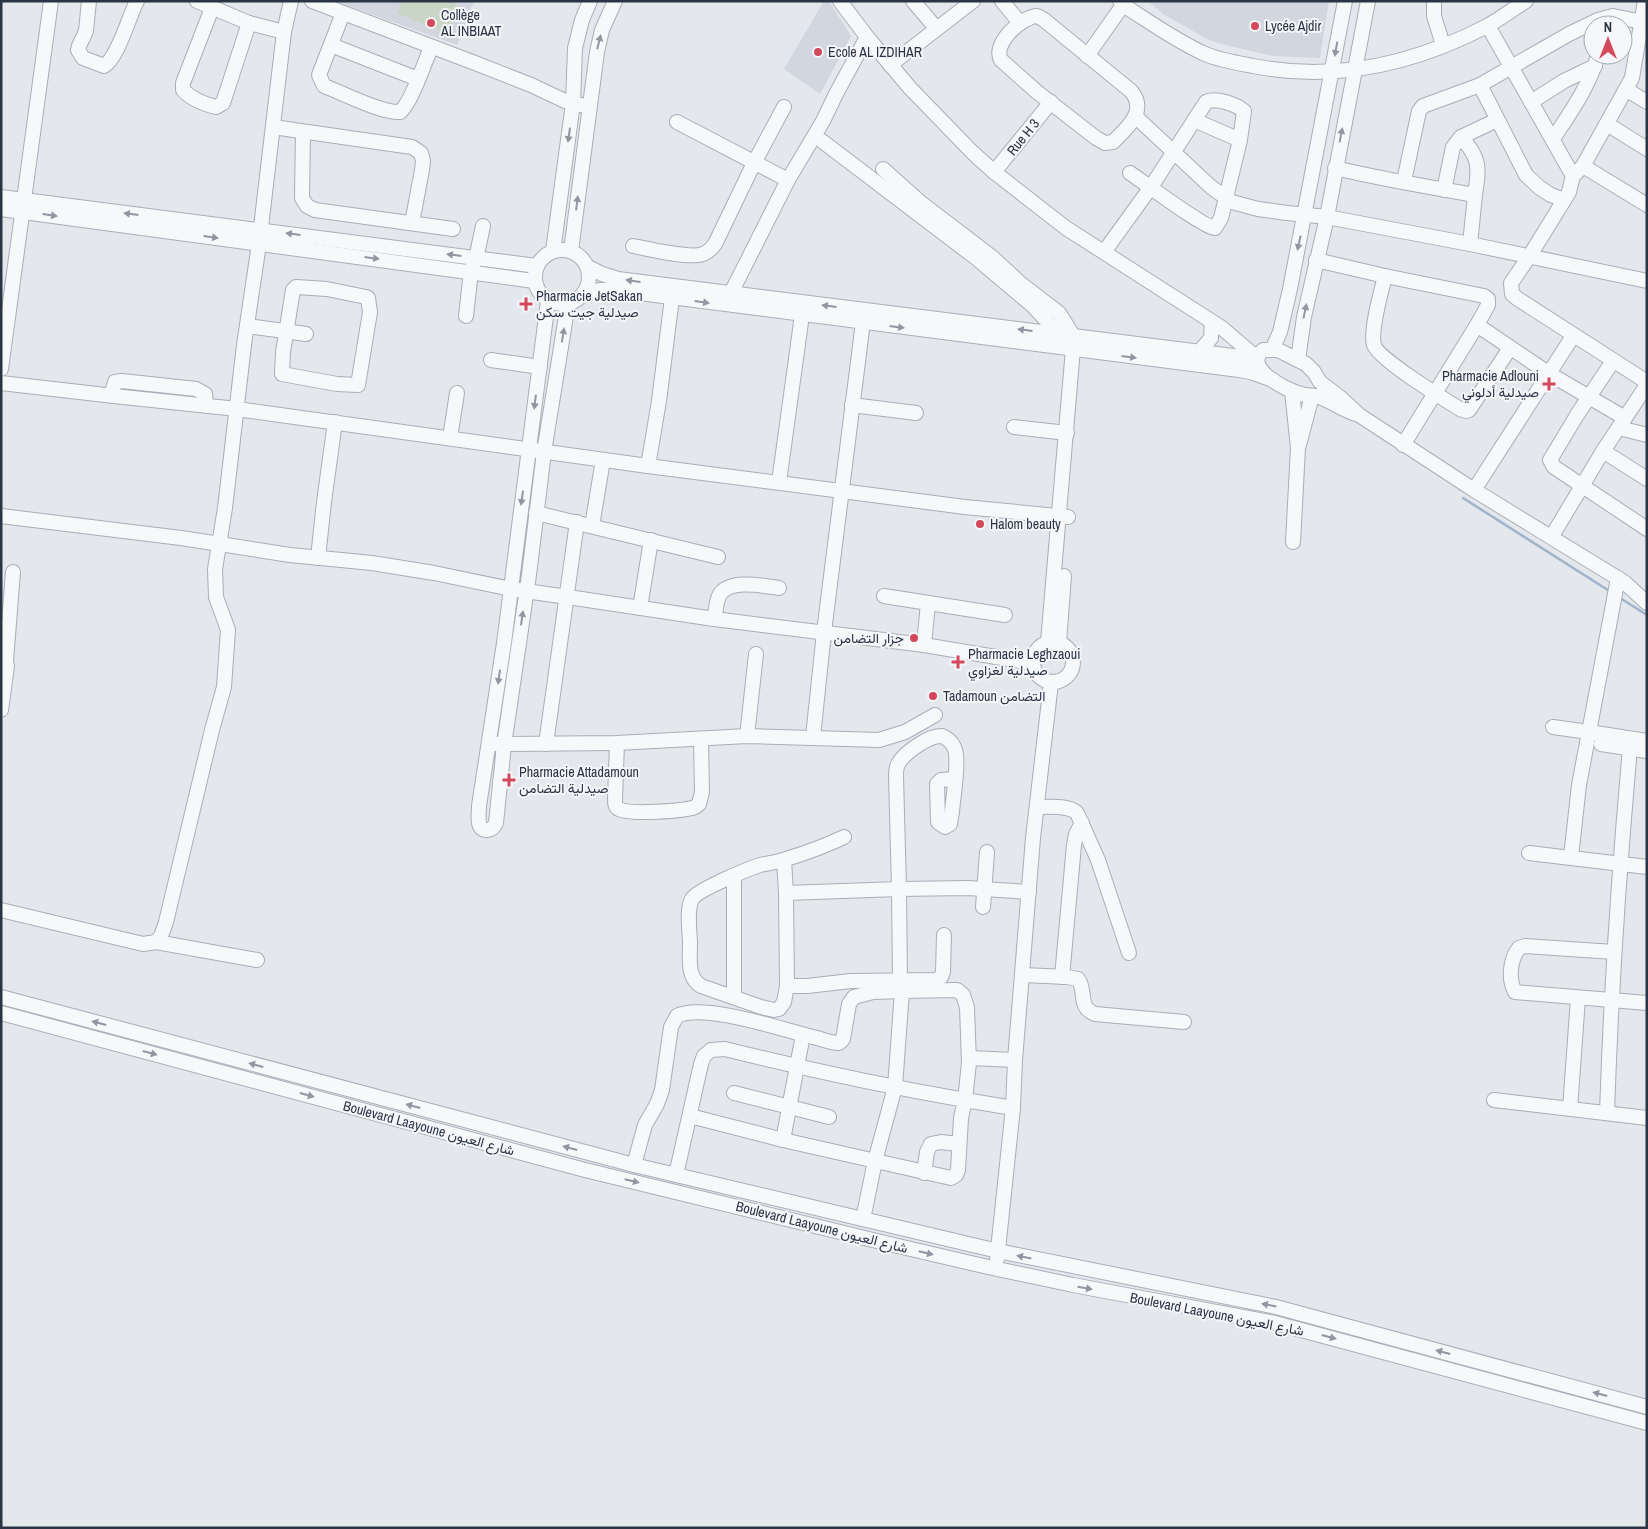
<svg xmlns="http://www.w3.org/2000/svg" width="1648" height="1529" font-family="'Archivo Narrow',Vazirmatn,sans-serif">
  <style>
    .built { fill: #d2d6de }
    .green { fill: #c9d6c5 }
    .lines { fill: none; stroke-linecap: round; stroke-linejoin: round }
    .stream { stroke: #9fb4cc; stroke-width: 2.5 }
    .minor-casing { stroke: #a9aeb7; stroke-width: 16 }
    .minor { stroke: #f7f8fa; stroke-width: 14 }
    .oneway { fill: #9196a0 }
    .poi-dot { fill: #d1495b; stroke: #f4f6f9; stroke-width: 2 }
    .labels { text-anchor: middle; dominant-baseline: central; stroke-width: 4; stroke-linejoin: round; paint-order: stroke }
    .poi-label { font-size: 14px; fill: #2b3445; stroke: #f4f6f9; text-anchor: start }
    .street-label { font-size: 14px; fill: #2b3445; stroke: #f4f6f9 }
  </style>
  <rect width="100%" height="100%" fill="#e4e7ec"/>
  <!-- built -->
  <g class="built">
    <polygon points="335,1 474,1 457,45"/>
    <polygon points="824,1 829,1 851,36 820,94 784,69"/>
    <polygon points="1148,1 1329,1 1320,58 1273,56 1221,44 1207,39 1163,14"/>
  </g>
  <!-- green -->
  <polygon class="green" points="402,1 456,1 455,4 460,7 448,34 397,13"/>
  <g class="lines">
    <!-- stream -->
    <g class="stream">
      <polyline points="1463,498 1611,592"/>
      <polyline points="1620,598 1647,615"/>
    </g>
    <!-- minor casing -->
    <g class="minor-casing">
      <g id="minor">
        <path d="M89,1L86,31L79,46L78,50L83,58L104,66C118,58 129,16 137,1"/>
        <polyline points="197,1 249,23 284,32"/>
        <polyline points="312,1 475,63 531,85 565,101 589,107"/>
        <polyline points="840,1 867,37 910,88 972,152 994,172 1066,228 1222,328 1257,358"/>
        <polyline points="913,1 936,28"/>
        <polyline points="1002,1 1020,23"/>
        <path d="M1120,1L1123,5C1150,22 1176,41 1205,54C1219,60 1237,63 1253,66C1334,82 1414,64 1487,26C1500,19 1513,9 1526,1"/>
        <polyline points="1434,1 1434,16 1443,45"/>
        <path d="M212,8L183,83V90C191,99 204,104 216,107L223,103L249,23"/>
        <path d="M343,13L319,75L324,86C343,93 381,113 400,112C412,102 424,63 431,48"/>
        <path d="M1037,16L1043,19L1131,91C1148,111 1127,128 1113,142L1105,143L1096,138L1037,92L1001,60C992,44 1021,17 1037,16Z"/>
        <polyline points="1488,26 1573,176"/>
        <polyline points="331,45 418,79"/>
        <polyline points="1087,56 1123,5"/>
        <polyline points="890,65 973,1"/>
        <polyline points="1480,85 1526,175 1540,188 1551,195 1564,200"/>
        <polyline points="1627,90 1647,102"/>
        <polyline points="1531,102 1564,81 1595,66"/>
        <polyline points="1135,116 1211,187 1232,202 1258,209 1287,213 1327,217 1470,244 1647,281"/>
        <polyline points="1194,120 1240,140"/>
        <polyline points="677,122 788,180"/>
        <polyline points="1607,124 1647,149"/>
        <polyline points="273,127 412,147 421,153 423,161 422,170 412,223"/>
        <polyline points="303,132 302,198 307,206 315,210 453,229"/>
        <polyline points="1461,137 1497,120"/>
        <path d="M1553,139C1570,113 1590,85 1598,55"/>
        <polyline points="822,141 976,258 1033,306 1059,334"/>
        <polyline points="1583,166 1632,78 1645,1"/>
        <path d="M1335,168C1381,179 1428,187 1475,195C1479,168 1481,159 1461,137L1453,147L1444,190"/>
        <polyline points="883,169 920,202 992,257 1020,283 1059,313 1074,337 1048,642"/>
        <polyline points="994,172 1051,102"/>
        <polyline points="1404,181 1419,111 1423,106 1480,85 1569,34 1598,20 1613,16 1647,23"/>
        <polyline points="1,197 537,266"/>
        <polyline points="1647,205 1583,166 1573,176 1569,192 1529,257 1511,283 1512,294 1518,299 1647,382"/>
        <polyline points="1,209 534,281"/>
        <polyline points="1470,244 1475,195"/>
        <path d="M633,246C648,249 690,259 703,254C708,252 712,248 715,244L754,163L784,107"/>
        <circle cx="562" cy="277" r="27"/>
        <polyline points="553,251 573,103 575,48 582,20 590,1"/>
        <polyline points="571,251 597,52 602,30 615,1"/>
        <path d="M1104,252L1151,187L1206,102C1216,97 1235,104 1244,111L1240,140L1221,218L1215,228C1203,227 1145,183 1130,173"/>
        <polyline points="1316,260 1385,276 1484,296 1488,299 1488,305 1477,325 1403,445"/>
        <polyline points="588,267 602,274 618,279 1257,359"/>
        <path d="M1385,276C1381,292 1370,331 1374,345C1377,358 1445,400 1460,409L1466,411L1469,410L1510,348"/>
        <polygon points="296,287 327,289 366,297 368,298 370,312 358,385 337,384 282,374 283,352 293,290"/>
        <polyline points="584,294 600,290 616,290 1239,370 1250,372 1273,380"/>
        <path d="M548,301L504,643L479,806C479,812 478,818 479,823C481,834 493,831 496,823L504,745L529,575L544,452L568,304"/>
        <polyline points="727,301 788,180 823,121 837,92 867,37"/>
        <polyline points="466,316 471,271 477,254 483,226"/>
        <polyline points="1477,325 1548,373 1625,418"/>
        <polyline points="248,326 306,334"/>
        <polyline points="1272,350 1280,332 1290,289 1345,1"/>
        <polyline points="1200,351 1211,338 1212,322"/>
        <polyline points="491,360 540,367"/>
        <polyline points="1298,360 1304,317 1327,217 1368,1"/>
        <polyline points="1613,361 1577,415 1550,460 1554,467 1647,529"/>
        <polyline points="1,369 51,1"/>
        <polyline points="1,383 114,396"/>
        <polyline points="1292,391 1298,448 1293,542"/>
        <polyline points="852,405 916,413"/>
        <polyline points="206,406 205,394 196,389 122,381 115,382 113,389 114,396 237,409 648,466 965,507 1068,517"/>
        <path d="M1359,415C1343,411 1331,400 1316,396C1311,395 1306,396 1301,394C1286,390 1242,368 1263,350H1278L1306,364L1314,372L1320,382L1341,398L1359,415L1474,490L1624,582L1647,603"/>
        <polyline points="1014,427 1067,433"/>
        <polyline points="1619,428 1647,435"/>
        <polyline points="450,438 457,393"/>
        <polyline points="1299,445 1312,396"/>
        <polyline points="1603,451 1647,479"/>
        <polyline points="648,466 659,401 672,298"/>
        <polyline points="779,482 802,315"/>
        <polyline points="1474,490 1573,336"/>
        <polyline points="536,513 718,557"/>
        <polyline points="1,516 181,538 290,555 372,563 434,573 511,589 568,597 714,619 924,645 1032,663"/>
        <polyline points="593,520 603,460"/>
        <polyline points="1552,536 1603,451 1647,385"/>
        <polyline points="318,558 324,502 335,422"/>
        <polyline points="1618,578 1589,732 1647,741"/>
        <polyline points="884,596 1005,615"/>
        <polyline points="640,608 651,540"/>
        <path d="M714,619C716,612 716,602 719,596C728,578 764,586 779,588"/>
        <circle cx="1053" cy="662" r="20"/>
        <polyline points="1059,643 1064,576"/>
        <polyline points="924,645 928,603"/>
        <polyline points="1,657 6,661 7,666 1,710"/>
        <polyline points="6,661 13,572"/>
        <polyline points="1553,727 1589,732 1579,785 1571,857"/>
        <polyline points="747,736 756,654"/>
        <polyline points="813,737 824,632 864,314"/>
        <path d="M617,743L615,799C615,803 615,807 619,809C629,815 685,811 695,807L699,804L702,792L701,739"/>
        <polyline points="495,744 617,743 747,736 879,740 905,732 935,715"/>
        <polyline points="546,744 577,522"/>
        <polyline points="1601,744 1647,751"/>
        <path d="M1037,807C1049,807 1068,805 1077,813L1098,860L1129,953"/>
        <path d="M844,837C825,846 806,853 786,859C778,862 769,863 760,865C748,869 697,890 692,899C686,911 690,931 690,944C690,960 687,977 701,986L761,1007L774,1010L779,1009L784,1002L787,986H807L851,981L936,980L941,977L943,972L944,935"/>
        <polyline points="1529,853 1647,867"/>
        <path d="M784,860L786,893L899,889L896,776C896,772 896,768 898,764C904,753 929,735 942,736C947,738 951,741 954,747C960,758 953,797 952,812L950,824L945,827L938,822L937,784L941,780L955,779"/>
        <polyline points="734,877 734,997"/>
        <polyline points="786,893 787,986"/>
        <polyline points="983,907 987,852"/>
        <polyline points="1,910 143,944 156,942 161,936 166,922 212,730 224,687 228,630 216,597 215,569 225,508 244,345 259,244 284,32 291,1"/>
        <polyline points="156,942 257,960"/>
        <path d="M1614,952L1525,946L1519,948C1510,959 1508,979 1515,992L1647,1003"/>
        <path d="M1023,975L1067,977L1078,979C1087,991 1077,1007 1095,1014L1184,1022"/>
        <polyline points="1062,977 1074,845 1076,834 1082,823"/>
        <polyline points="900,981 899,889 968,888 1029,892"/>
        <polyline points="1,997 634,1165 998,1251 1276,1307 1647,1407"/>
        <polyline points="1,1013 585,1170 881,1242 988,1267 1073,1285 1275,1323 1647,1423"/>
        <polyline points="969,1058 1015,1060"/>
        <polyline points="734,1093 829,1117"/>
        <polyline points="1494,1100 1647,1118"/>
        <polyline points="1570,1109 1578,998"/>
        <path d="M1607,1113C1611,991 1619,870 1630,748"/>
        <polyline points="690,1116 783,1140 951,1178 956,1175 958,1170 961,1118 965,1100 1013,1108"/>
        <polyline points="783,1140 803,1035"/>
        <path d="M634,1165L645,1125L657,1104L662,1090L671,1027L677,1016C703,1002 786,1031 817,1038C824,1040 832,1043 839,1043L843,1039L849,1004L854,997L873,992L902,991"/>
        <polyline points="924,1173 927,1152 931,1144 941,1142 959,1144"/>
        <path d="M676,1175L701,1064L704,1056L711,1050L725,1049C805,1069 884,1086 965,1100L969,1063L967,1007L963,995L957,990L902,991L895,1087L875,1161L863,1219"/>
        <polyline points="997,1259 1013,1108 1015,1060 1033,838 1051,683"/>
      </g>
    </g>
    <!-- minor -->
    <use href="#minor" class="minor"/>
  </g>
  <!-- one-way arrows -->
  <defs><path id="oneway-solid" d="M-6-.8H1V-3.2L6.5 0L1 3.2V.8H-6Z" transform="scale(1.25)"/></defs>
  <g class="oneway">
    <use href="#oneway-solid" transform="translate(599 42) rotate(-76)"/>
    <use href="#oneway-solid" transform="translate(1336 49) rotate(100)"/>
    <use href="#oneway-solid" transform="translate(569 135) rotate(98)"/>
    <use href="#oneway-solid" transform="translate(1341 135) rotate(-79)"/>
    <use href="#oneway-solid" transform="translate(577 203) rotate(-83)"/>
    <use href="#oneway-solid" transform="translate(131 214) rotate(-173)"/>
    <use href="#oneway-solid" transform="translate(50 215) rotate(8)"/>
    <use href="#oneway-solid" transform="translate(293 234) rotate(-173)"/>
    <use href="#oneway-solid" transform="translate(211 237) rotate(8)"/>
    <use href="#oneway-solid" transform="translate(1299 243) rotate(102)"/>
    <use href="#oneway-solid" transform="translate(454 255) rotate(-173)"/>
    <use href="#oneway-solid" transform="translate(372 258) rotate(7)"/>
    <use href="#oneway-solid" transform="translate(633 281) rotate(-172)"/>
    <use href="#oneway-solid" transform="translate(702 302) rotate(8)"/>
    <use href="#oneway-solid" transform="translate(829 306) rotate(-173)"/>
    <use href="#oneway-solid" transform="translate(1305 311) rotate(-78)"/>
    <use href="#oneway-solid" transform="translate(897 327) rotate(7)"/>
    <use href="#oneway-solid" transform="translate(1025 330) rotate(-173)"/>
    <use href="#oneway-solid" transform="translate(563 335) rotate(-81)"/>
    <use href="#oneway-solid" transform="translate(1129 357) rotate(7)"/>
    <use href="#oneway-solid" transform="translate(535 402) rotate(97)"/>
    <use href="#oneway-solid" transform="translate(522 498) rotate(98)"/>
    <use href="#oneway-solid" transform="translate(522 618) rotate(-82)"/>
    <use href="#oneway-solid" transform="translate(499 677) rotate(98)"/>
    <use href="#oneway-solid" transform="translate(99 1023) rotate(-165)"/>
    <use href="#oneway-solid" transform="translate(150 1053) rotate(15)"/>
    <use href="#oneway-solid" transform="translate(256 1065) rotate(-165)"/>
    <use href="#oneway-solid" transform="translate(307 1095) rotate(15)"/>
    <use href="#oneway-solid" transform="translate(413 1106) rotate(-165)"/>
    <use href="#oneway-solid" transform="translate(570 1148) rotate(-165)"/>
    <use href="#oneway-solid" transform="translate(632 1181) rotate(13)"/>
    <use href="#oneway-solid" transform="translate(926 1253) rotate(13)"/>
    <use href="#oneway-solid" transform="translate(1024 1257) rotate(-169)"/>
    <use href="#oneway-solid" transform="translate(1085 1288) rotate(10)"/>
    <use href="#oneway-solid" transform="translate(1269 1305) rotate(-169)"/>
    <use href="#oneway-solid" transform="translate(1329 1337) rotate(15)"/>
    <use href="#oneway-solid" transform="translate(1443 1352) rotate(-165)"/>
    <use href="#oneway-solid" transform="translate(1600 1394) rotate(-165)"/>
  </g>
  <!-- markers -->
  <g class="poi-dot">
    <circle cx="431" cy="23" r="5"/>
    <circle cx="1255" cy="26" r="5"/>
    <circle cx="818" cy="52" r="5"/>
    <path d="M523.5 296.5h5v5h5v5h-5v5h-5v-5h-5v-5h5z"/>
    <path d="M1546.5 376.5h5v5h5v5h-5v5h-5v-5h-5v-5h5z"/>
    <circle cx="980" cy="524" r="5"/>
    <circle cx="914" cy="638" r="5"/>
    <path d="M955.5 654.5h5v5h5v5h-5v5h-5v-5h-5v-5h5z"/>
    <circle cx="933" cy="696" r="5"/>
    <path d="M506.5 772.5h5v5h5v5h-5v5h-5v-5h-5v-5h5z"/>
  </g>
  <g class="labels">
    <!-- poi labels -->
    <g class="poi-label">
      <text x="441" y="15">Collège<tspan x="441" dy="16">AL INBIAAT</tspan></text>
      <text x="1265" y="26">Lycée Ajdir</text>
      <text x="828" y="52">Ecole AL IZDIHAR</text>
      <text x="536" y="296">Pharmacie JetSakan<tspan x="536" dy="16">صيدلية جيت سكن</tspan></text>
      <text x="1539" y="376" text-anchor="end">Pharmacie Adlouni<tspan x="1539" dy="16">صيدلية أدلوني</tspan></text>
      <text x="990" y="524">Halom beauty</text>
      <text x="904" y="638" text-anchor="end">جزار التضامن</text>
      <text x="968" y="654">Pharmacie Leghzaoui<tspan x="968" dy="16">صيدلية لغزاوي</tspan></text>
      <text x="943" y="696">Tadamoun التضامن</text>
      <text x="519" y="772">Pharmacie Attadamoun<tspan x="519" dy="16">صيدلية التضامن</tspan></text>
    </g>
    <!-- street labels -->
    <g class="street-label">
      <text transform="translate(1023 137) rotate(-51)">Rue H 3</text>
      <text transform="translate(429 1128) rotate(15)">Boulevard Laayoune شارع العيون</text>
      <text transform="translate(822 1227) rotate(14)">Boulevard Laayoune شارع العيون</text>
      <text transform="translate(1217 1314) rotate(11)">Boulevard Laayoune شارع العيون</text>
    </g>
  </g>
  <!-- border -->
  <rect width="1648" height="1529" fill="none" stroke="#2b3445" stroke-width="5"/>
  <!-- north arrow -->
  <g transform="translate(1608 40)"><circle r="24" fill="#f4f6f9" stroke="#a4a8b1"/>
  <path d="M0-4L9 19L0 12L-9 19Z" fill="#d1495b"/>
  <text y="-8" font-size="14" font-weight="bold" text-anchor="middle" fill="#2b3445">N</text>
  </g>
</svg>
